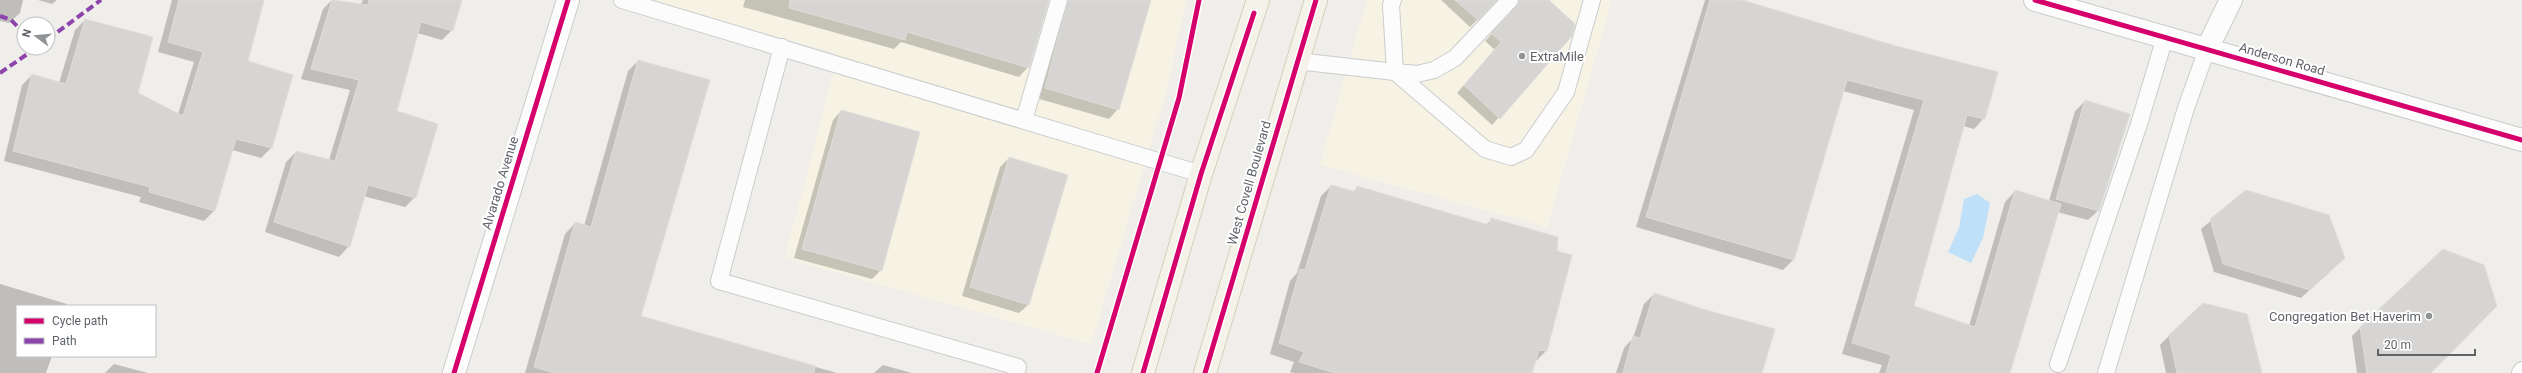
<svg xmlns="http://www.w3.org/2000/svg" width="2522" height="373" font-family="Roboto,sans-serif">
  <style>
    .commercial { fill: #f7f3e4 }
    .water { fill: #bfe0f9 }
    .shadow { fill: #0003 }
    .building { fill: #d6d5d3; stroke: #deddd9 }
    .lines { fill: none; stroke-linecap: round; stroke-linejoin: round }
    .service-casing { stroke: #cbcccc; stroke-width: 18 }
    .minor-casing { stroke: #cbcccc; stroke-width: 24 }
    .secondary-casing { stroke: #cacacb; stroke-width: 24 }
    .primary-casing { stroke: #d7ceb8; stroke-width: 24 }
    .service { stroke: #fdfcfc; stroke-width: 16 }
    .minor { stroke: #fdfcfc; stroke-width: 22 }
    .secondary { stroke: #fdfcfc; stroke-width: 22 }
    .primary { stroke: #f4f2e9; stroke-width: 22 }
    .quiet { stroke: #8e44ad; stroke-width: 4; stroke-dasharray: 8 4; stroke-linecap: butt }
    .cycleway-casing { stroke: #fff; stroke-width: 8 }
    .cycleway { stroke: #d6006c; stroke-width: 5 }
    .poi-dot { fill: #919496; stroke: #fff; stroke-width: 1.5 }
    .labels { text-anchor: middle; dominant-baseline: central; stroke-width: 4; stroke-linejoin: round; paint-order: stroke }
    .poi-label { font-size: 13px; fill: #5f6368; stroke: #fff; text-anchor: start }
    .street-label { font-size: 13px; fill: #5f6368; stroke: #fff }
  </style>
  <rect width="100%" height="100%" fill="#efeeea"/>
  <!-- commercial -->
  <g class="commercial">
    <polygon points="651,0 1186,0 1166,93 1091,344 785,258 838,54"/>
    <polygon points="1367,0 1612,0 1547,227 1320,165"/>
  </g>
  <!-- water -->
  <polygon class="water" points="1977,194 1990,203 1983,238 1971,263 1948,252 1959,228 1964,199"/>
  <!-- shadow -->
  <g class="shadow">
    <polygon points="0,0 23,0 20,13 9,23 0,21"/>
    <polygon points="38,0 57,0 52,4"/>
    <polygon points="172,0 263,0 247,62 292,76 271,148 261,158 232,150 214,211 204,221 139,202 141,197 4,161 22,85 32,75 59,83 75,30 85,20 137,93 178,114 194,62 158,52"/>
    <polygon points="332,0 361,4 363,0 461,0 452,30 442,40 417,33 396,112 415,197 405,207 363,196 349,246 339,257 265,232 286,162 296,152 329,160 350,90 301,79 323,9"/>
    <polygon points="745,0 1150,0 1118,109 1109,119 1036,98 1052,0 1048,0 1028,67 1019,77 901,42 894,49 743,7"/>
    <polygon points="1441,0 1497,0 1470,27"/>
    <polygon points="1508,0 1547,0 1571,36 1492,125 1457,93 1495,50 1485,41 1510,15 1512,4"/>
    <polygon points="1705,0 1738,0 1984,118 1974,129 1963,126 1913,306 1969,326 2005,202 2015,191 2049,201 2075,111 2085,101 2099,210 2088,220 2057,212 2009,373 1879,373 1882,365 1842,354 1914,110 1843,91 1793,260 1783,270 1636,227"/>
    <polygon points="638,61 639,316 837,373 525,373 565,234 575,223 584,226 628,71"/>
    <polygon points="841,111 881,270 872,279 794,258 833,120"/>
    <polygon points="1009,158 1028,305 1019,313 962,296 1000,167"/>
    <polygon points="1331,186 1353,192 1358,187 1486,225 1492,219 1556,252 1571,256 1546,351 1536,361 1531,373 1294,373 1290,372 1294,362 1270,354 1290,281 1297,273 1321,196"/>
    <polygon points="2246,191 2335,266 2301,298 2214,272 2201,229"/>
    <polygon points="0,284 67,304 66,306 17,306 17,356 52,356 46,373 0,373"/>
    <polygon points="1654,294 1761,373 1616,373 1624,348 1633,338 1644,304"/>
    <polygon points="2361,327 2429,373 2357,373 2352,336"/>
    <polygon points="2170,335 2261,373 2166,373 2160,345"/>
    <polygon points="114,364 148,373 105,373"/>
    <polygon points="883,365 912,373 874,373"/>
  </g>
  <!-- building -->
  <g class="building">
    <polygon points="179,0 264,0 248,61 293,75 272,148 236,139 215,211 149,192 150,187 13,151 32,74 66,84 85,19 153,37 138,93 183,116 203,52 168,42"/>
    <polygon points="332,0 368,5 369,0 462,0 453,31 421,22 397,111 438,124 416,198 368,185 350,247 274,222 296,151 335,161 359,80 311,69"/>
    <polygon points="790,0 1049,0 1029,68 907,32 905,40 789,8"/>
    <polygon points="1068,0 1151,0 1119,110 1045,88"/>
    <polygon points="1455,0 1497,0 1478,20"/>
    <polygon points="1519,0 1549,0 1575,24 1572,36 1500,119 1464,85 1501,42 1491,33 1517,7"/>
    <polygon points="1710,0 1742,0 1896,46 1998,72 1985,119 1967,115 1914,306 1975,327 2015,190 2061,204 2010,373 1886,373 1891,355 1852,343 1924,100 1847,80 1794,260 1646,217"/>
    <polygon points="638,60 710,80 641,316 815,366 814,373 555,373 534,367 575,222 591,227"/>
    <polygon points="2085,100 2130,114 2099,211 2056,199"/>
    <polygon points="841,110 920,132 882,271 802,249"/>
    <polygon points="1009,157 1068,175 1029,305 970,287"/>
    <polygon points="1331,185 1356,192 1357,186 1489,225 1491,218 1558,237 1557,251 1572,255 1547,351 1539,350 1532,373 1335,373 1299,362 1304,352 1279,343 1300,269 1305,270"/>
    <polygon points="2246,190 2329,215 2345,258 2310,290 2223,264 2210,219"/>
    <polygon points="2443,249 2484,265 2497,306 2431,373 2367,373 2360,327"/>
    <polygon points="1654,293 1706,310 1775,329 1762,373 1623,373 1633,336 1640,338"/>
    <polygon points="2203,303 2247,314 2262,373 2177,373 2169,335"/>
  </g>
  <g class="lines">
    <!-- service casing -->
    <g class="service-casing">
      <g id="service">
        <polyline points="622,0 1201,174"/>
        <polyline points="1393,0 1391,5 1395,72 1485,149 1511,157 1526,150 1566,92 1592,0"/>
        <polyline points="782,47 719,281 1018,367 1016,373"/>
        <polyline points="1297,61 1395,72 1417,74 1434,70 1455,58 1510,0"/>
        <polyline points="1024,120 1059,0"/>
        <polyline points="2058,364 2139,124 2165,37"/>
        <polyline points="2106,373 2186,108 2207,49"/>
        <polyline points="2520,373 2522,370"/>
      </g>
    </g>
    <!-- minor casing -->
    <g class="minor-casing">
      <g id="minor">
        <polyline points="2207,49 2231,0"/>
        <polyline points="454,373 568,0"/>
      </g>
    </g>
    <!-- secondary casing -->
    <g class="secondary-casing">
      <polyline id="secondary" points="2035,0 2522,140"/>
    </g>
    <!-- primary casing -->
    <g class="primary-casing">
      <g id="primary">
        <polyline points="1143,373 1201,174 1258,0"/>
        <polyline points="1205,373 1316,0"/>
      </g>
    </g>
    <!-- service -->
    <use href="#service" class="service"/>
    <!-- minor -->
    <use href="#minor" class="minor"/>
    <!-- secondary -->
    <use href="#secondary" class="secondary"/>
    <!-- primary -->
    <use href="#primary" class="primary"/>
    <!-- quiet -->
    <g class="quiet">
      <polyline points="0,16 11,20 24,33"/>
      <polyline points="48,39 101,0"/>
      <polyline points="0,73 36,48"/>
    </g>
    <!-- cycleway casing -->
    <g class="cycleway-casing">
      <g id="cycleway">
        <polyline points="2035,0 2522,140"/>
        <polyline points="454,373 568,0"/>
        <polyline points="1097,373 1179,98 1199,0"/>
        <polyline points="1143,373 1201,174 1254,13"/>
        <polyline points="1205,373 1316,0"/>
      </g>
    </g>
    <!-- cycleway -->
    <use href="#cycleway" class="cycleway"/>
  </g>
  <!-- markers -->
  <g class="poi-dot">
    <circle cx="1522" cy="56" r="4"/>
    <circle cx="2429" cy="316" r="4"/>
  </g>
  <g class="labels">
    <!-- poi labels -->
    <g class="poi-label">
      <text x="1530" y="56">ExtraMile</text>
      <text x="2421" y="316" text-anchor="end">Congregation Bet Haverim</text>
    </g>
    <!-- street labels -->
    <g class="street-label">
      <text transform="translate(2282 59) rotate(16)">Anderson Road</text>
      <text transform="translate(500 183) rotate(-73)">Alvarado Avenue</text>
      <text transform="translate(1249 183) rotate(-74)">West Covell Boulevard</text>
    </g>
  </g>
  <!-- legend -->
  <rect x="16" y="305" width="140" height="52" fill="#ffffff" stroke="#bfc1c3"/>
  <rect x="24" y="318" width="20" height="6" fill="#d6006c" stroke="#bfc1c3"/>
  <text x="52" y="325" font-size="12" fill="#5f6368">Cycle path</text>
  <rect x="24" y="338" width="20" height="6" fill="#8e44ad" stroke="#bfc1c3"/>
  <text x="52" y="345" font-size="12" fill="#5f6368">Path</text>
  <!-- north arrow -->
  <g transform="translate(36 36) rotate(286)"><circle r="19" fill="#ffffff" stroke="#bfc1c3"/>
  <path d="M0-3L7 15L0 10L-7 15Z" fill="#919496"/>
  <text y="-6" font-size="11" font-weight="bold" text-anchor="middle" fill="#5f6368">N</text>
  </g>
  <!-- scale -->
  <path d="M2378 349v6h97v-6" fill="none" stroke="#5f6368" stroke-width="2"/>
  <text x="2384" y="349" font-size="12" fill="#5f6368" stroke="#ffffff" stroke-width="3" paint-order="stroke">20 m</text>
</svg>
